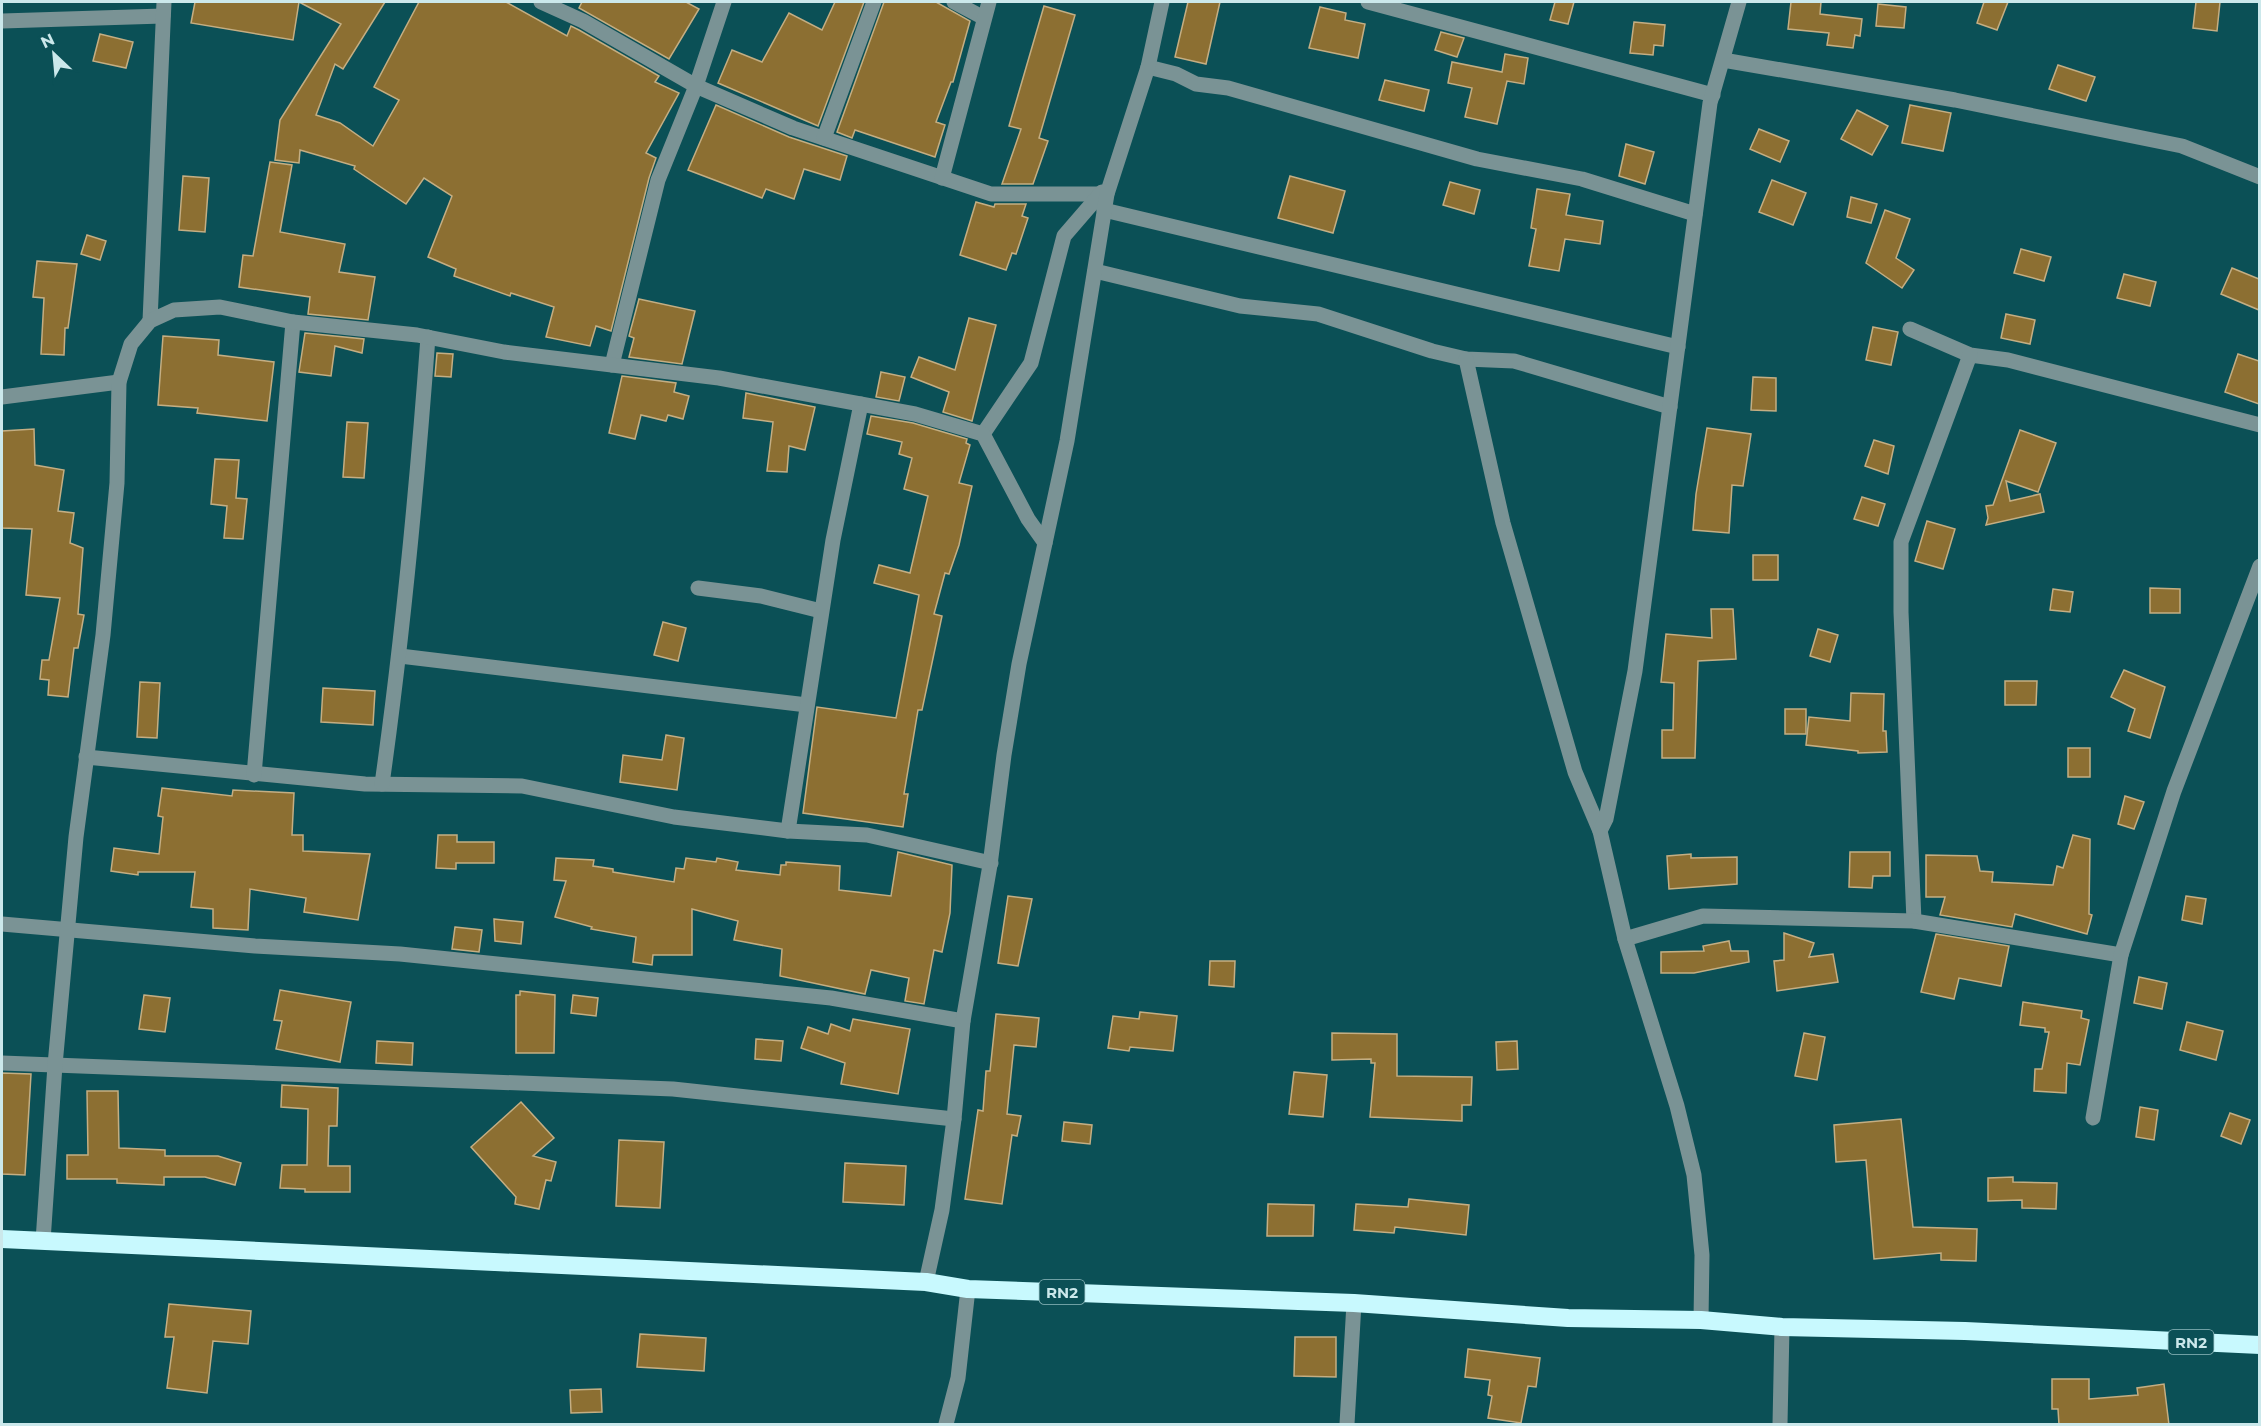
<svg xmlns="http://www.w3.org/2000/svg" width="2261" height="1426" font-family="Montserrat,sans-serif">
  <style>
    .building { fill: #8c6f32; stroke: #c4ae83; stroke-width: 1.5 }
    .lines { fill: none; stroke-linecap: round; stroke-linejoin: round }
    .minor { stroke: #7a9395; stroke-width: 15 }
    .highway { stroke: #c8f9fe; stroke-width: 18 }
    .labels { text-anchor: middle; dominant-baseline: central; stroke-width: 4.5; stroke-linejoin: round; paint-order: stroke }
    .shield { fill: #0b5056; stroke: #91babe; stroke-width: 1.5 }
    .shield-label { font-size: 15px; font-weight: bold; fill: #cbe8eb }
  </style>
  <rect width="100%" height="100%" fill="#0b5056"/>
  <!-- building -->
  <g class="building">
    <polygon points="195,2 385,2 343,69 335,64 316,115 340,123 373,146 399,100 374,87 419,2 506,2 567,36 571,26 579,30 659,76 655,82 679,93 646,153 656,158 649,178 611,331 596,326 590,346 546,337 554,307 511,293 510,296 454,276 456,269 428,257 452,196 424,178 406,204 354,169 355,166 300,150 299,163 275,160 280,120 341,24 299,2 293,40 191,23"/>
    <polygon points="582,2 686,2 699,9 669,59 579,8"/>
    <polygon points="835,2 864,2 818,126 718,83 732,50 762,62 789,13 822,30"/>
    <polygon points="884,2 936,2 970,21 953,82 951,82 936,122 945,125 935,157 855,130 852,138 837,132"/>
    <polygon points="1188,2 1220,2 1206,64 1175,57"/>
    <polygon points="1555,2 1574,2 1568,24 1550,20"/>
    <polygon points="1791,2 1821,2 1820,14 1862,19 1860,36 1855,35 1853,48 1827,45 1829,33 1788,29"/>
    <polygon points="1984,2 2008,2 1997,30 1977,23"/>
    <polygon points="2196,2 2220,2 2217,31 2193,28"/>
    <polygon points="1878,4 1906,7 1904,28 1876,26"/>
    <polygon points="1044,6 1075,15 1039,138 1048,141 1033,184 1002,184 1021,129 1009,126"/>
    <polygon points="1320,7 1346,13 1345,20 1365,24 1358,58 1309,48"/>
    <polygon points="1634,22 1665,25 1663,46 1654,45 1653,55 1630,53"/>
    <polygon points="1441,32 1464,38 1457,57 1435,50"/>
    <polygon points="100,34 133,42 126,68 93,61"/>
    <polygon points="1505,54 1528,58 1524,84 1507,81 1497,124 1465,117 1472,88 1448,83 1452,62 1502,72"/>
    <polygon points="2058,65 2095,77 2086,101 2049,89"/>
    <polygon points="1385,80 1429,90 1424,111 1379,100"/>
    <polygon points="716,105 789,137 847,156 840,180 804,169 794,199 766,189 762,198 688,170"/>
    <polygon points="1910,105 1951,113 1943,151 1902,143"/>
    <polygon points="1857,110 1888,126 1872,155 1841,139"/>
    <polygon points="1759,129 1789,141 1780,162 1750,149"/>
    <polygon points="1626,144 1654,152 1645,184 1619,176"/>
    <polygon points="270,162 292,165 280,232 345,244 339,272 375,277 368,320 308,314 310,297 239,287 243,255 253,256"/>
    <polygon points="183,176 209,178 205,232 179,230"/>
    <polygon points="1290,176 1345,191 1333,233 1278,218"/>
    <polygon points="1772,180 1806,193 1793,225 1759,212"/>
    <polygon points="1450,182 1480,190 1474,214 1443,205"/>
    <polygon points="1537,189 1570,194 1566,215 1603,221 1600,244 1565,239 1559,271 1529,266 1536,229 1531,228"/>
    <polygon points="1851,197 1877,204 1871,223 1847,217"/>
    <polygon points="976,202 994,207 995,204 1026,204 1022,216 1028,218 1016,254 1012,253 1006,270 960,255"/>
    <polygon points="1885,210 1910,219 1896,258 1914,270 1902,288 1866,263"/>
    <polygon points="87,235 106,241 100,260 81,254"/>
    <polygon points="2021,249 2051,257 2044,281 2014,273"/>
    <polygon points="37,261 77,264 68,328 65,328 64,355 41,354 44,298 33,297"/>
    <polygon points="2232,268 2259,279 2259,310 2221,294"/>
    <polygon points="2124,274 2156,282 2150,306 2117,298"/>
    <polygon points="639,299 695,311 682,364 629,357 634,338 629,336"/>
    <polygon points="2006,314 2035,320 2030,344 2001,338"/>
    <polygon points="969,318 996,325 972,421 943,412 949,392 911,377 919,357 955,370"/>
    <polygon points="1873,327 1898,332 1891,365 1866,360"/>
    <polygon points="305,333 364,339 362,353 335,346 331,376 299,372"/>
    <polygon points="163,336 219,340 218,355 274,362 267,421 197,413 198,408 158,405"/>
    <polygon points="437,353 453,354 451,377 435,376"/>
    <polygon points="2238,354 2259,361 2259,404 2225,392"/>
    <polygon points="881,372 905,377 899,401 876,397"/>
    <polygon points="622,376 676,383 674,392 689,396 683,419 668,415 666,421 641,415 635,439 609,433"/>
    <polygon points="1753,377 1776,378 1776,411 1751,410"/>
    <polygon points="746,393 815,407 805,450 789,446 787,472 767,471 773,422 743,418"/>
    <polygon points="871,416 913,423 967,439 966,443 970,445 959,483 972,486 959,545 949,574 945,573 934,614 942,616 922,710 918,710 904,794 908,794 903,827 803,813 817,707 896,718 919,595 874,583 879,565 910,573 928,496 904,489 912,458 899,454 902,442 867,434"/>
    <polygon points="347,422 368,423 364,478 343,477"/>
    <polygon points="1707,428 1751,434 1743,486 1732,485 1729,533 1693,530 1696,494"/>
    <polygon points="34,429 35,465 64,470 58,511 74,513 70,543 83,548 78,614 84,615 78,648 74,648 68,697 48,695 49,680 40,679 42,660 49,660 60,598 26,595 32,529 2,528 2,431"/>
    <polygon points="2020,430 2056,443 2038,492 2006,481 2010,501 2040,494 2044,512 1986,525 1988,518 1986,506 1993,505"/>
    <polygon points="1874,440 1894,446 1888,474 1865,466"/>
    <polygon points="215,459 239,460 236,498 247,499 243,539 224,538 227,506 211,504"/>
    <polygon points="1862,497 1885,504 1878,526 1854,519"/>
    <polygon points="1927,521 1955,529 1943,569 1915,561"/>
    <rect x="1753" y="555" width="25" height="25"/>
    <polygon points="2150,588 2180,589 2180,613 2150,613"/>
    <polygon points="2053,589 2073,592 2070,612 2050,610"/>
    <polygon points="1711,609 1733,609 1736,659 1698,661 1695,758 1662,758 1662,730 1673,730 1674,683 1661,682 1666,634 1712,638"/>
    <polygon points="663,622 686,628 678,661 654,655"/>
    <polygon points="1818,629 1838,635 1830,662 1810,656"/>
    <polygon points="2124,670 2165,687 2150,738 2128,731 2135,709 2111,697"/>
    <polygon points="2005,681 2037,681 2036,705 2005,705"/>
    <polygon points="140,682 160,683 157,738 137,737"/>
    <polygon points="323,688 375,691 373,725 321,722"/>
    <polygon points="1851,693 1884,694 1883,731 1886,731 1887,752 1858,753 1858,751 1806,745 1809,717 1850,721"/>
    <rect x="1785" y="709" width="21" height="25"/>
    <polygon points="666,735 684,738 677,790 620,782 623,755 662,760"/>
    <rect x="2068" y="748" width="22" height="29"/>
    <polygon points="162,788 232,796 233,790 294,793 292,835 303,835 303,851 370,854 358,920 304,912 306,898 250,889 248,930 213,928 213,909 191,907 195,872 138,872 138,875 111,871 114,848 159,854 163,817 158,816"/>
    <polygon points="2125,796 2144,802 2134,829 2118,824"/>
    <polygon points="438,835 457,835 457,842 494,842 494,863 456,863 456,869 436,868"/>
    <polygon points="2073,835 2090,839 2089,914 2092,915 2087,934 2015,914 2012,927 1940,915 1945,897 1926,897 1926,855 1977,856 1980,871 1993,872 1992,882 2053,885 2057,866 2063,868"/>
    <polygon points="898,852 952,865 950,913 942,952 934,950 924,1004 905,1001 909,978 871,970 865,994 780,976 782,949 734,940 738,921 692,909 692,955 653,955 652,965 633,962 636,937 591,929 592,927 555,917 566,881 554,880 556,858 594,860 593,866 613,869 613,872 674,882 676,868 684,869 686,858 716,862 717,858 738,862 736,870 780,875 781,865 786,865 786,862 840,866 839,890 891,896"/>
    <polygon points="1850,852 1890,852 1890,876 1873,876 1872,888 1849,887"/>
    <polygon points="1691,854 1691,858 1737,857 1737,884 1669,889 1667,856"/>
    <polygon points="1008,896 1032,899 1018,966 998,963"/>
    <polygon points="2186,896 2206,899 2202,924 2182,920"/>
    <polygon points="494,919 523,922 521,944 495,941"/>
    <polygon points="455,927 482,930 479,952 452,949"/>
    <polygon points="1784,933 1814,943 1809,957 1833,954 1838,982 1777,991 1774,961 1784,960"/>
    <polygon points="1936,934 2009,946 2001,986 1959,978 1954,999 1921,992"/>
    <polygon points="1729,941 1731,951 1748,951 1749,962 1694,973 1661,973 1661,952 1704,951 1703,946"/>
    <polygon points="1210,961 1235,961 1234,987 1209,985"/>
    <polygon points="2139,977 2167,983 2162,1009 2134,1003"/>
    <polygon points="280,990 351,1002 340,1062 276,1049 282,1021 274,1020"/>
    <polygon points="520,991 555,995 554,1053 516,1053 516,995 520,995"/>
    <polygon points="144,995 170,998 165,1032 139,1029"/>
    <polygon points="573,995 598,998 596,1016 571,1013"/>
    <polygon points="2023,1002 2082,1011 2081,1018 2089,1020 2080,1065 2067,1063 2066,1093 2034,1091 2035,1069 2042,1069 2049,1032 2045,1032 2045,1028 2020,1025"/>
    <polygon points="1140,1012 1177,1016 1173,1051 1130,1047 1129,1051 1108,1048 1113,1016 1139,1019"/>
    <polygon points="996,1014 1039,1018 1036,1047 1014,1045 1007,1114 1021,1116 1017,1136 1012,1135 1002,1204 965,1199 978,1110 983,1111 986,1071 990,1071"/>
    <polygon points="853,1019 910,1029 898,1094 841,1084 845,1063 801,1048 808,1027 828,1034 831,1024 850,1031"/>
    <polygon points="2187,1022 2223,1031 2216,1060 2180,1050"/>
    <polygon points="1332,1033 1397,1034 1397,1076 1472,1077 1471,1105 1462,1105 1462,1121 1370,1117 1375,1063 1371,1063 1371,1059 1332,1060"/>
    <polygon points="1804,1033 1825,1037 1817,1080 1795,1076"/>
    <polygon points="756,1039 783,1041 781,1061 755,1059"/>
    <polygon points="377,1041 413,1043 412,1065 376,1063"/>
    <polygon points="1517,1041 1518,1069 1497,1070 1496,1042"/>
    <polygon points="1294,1072 1327,1075 1323,1117 1289,1114"/>
    <polygon points="2,1073 31,1074 25,1175 2,1174"/>
    <polygon points="282,1085 338,1088 337,1126 329,1126 328,1166 350,1166 350,1192 305,1192 305,1189 280,1188 282,1165 307,1165 308,1109 281,1107"/>
    <polygon points="87,1091 118,1091 119,1148 165,1150 165,1156 218,1156 241,1163 235,1185 205,1177 164,1177 164,1185 117,1183 117,1179 67,1179 67,1155 88,1155"/>
    <polygon points="521,1102 554,1138 533,1156 556,1162 551,1181 546,1180 539,1209 515,1204 516,1197 471,1147"/>
    <polygon points="2140,1107 2158,1110 2154,1140 2136,1137"/>
    <polygon points="2230,1113 2250,1120 2241,1144 2221,1136"/>
    <polygon points="1901,1119 1913,1227 1977,1229 1976,1261 1941,1260 1941,1253 1874,1259 1866,1160 1836,1162 1834,1125"/>
    <polygon points="1064,1122 1092,1125 1090,1144 1062,1141"/>
    <polygon points="619,1140 664,1142 660,1208 616,1206"/>
    <polygon points="845,1163 906,1166 904,1205 843,1202"/>
    <polygon points="2013,1177 2013,1182 2057,1183 2056,1209 2022,1208 2022,1200 1988,1201 1988,1178"/>
    <polygon points="1409,1199 1469,1205 1466,1235 1395,1227 1394,1233 1354,1230 1356,1204 1408,1207"/>
    <polygon points="1268,1204 1314,1205 1313,1236 1267,1236"/>
    <polygon points="169,1304 251,1311 248,1344 213,1341 207,1393 167,1388 174,1337 165,1337"/>
    <polygon points="640,1334 706,1338 704,1371 637,1367"/>
    <polygon points="1295,1337 1336,1337 1336,1377 1294,1376"/>
    <polygon points="1468,1349 1540,1358 1536,1387 1528,1386 1521,1423 1488,1418 1492,1396 1488,1395 1490,1380 1465,1377"/>
    <polygon points="2052,1379 2089,1379 2089,1399 2138,1395 2137,1388 2164,1384 2169,1425 2059,1425 2058,1409 2052,1409"/>
    <polygon points="601,1389 602,1412 571,1413 570,1390"/>
  </g>
  <g class="lines">
    <!-- minor -->
    <g class="minor">
      <polyline points="541,2 583,21 696,86 793,128 991,194 1107,194"/>
      <polyline points="954,2 984,18"/>
      <polyline points="1368,2 1713,95"/>
      <polyline points="2,21 163,16"/>
      <polyline points="1723,60 1955,100 2182,146 2260,177"/>
      <polyline points="1148,67 1176,74 1196,84 1228,88 1477,159 1582,179 1695,214"/>
      <polyline points="824,138 874,2"/>
      <polyline points="942,178 989,2"/>
      <polyline points="1104,210 1678,347"/>
      <polyline points="1095,271 1240,306 1318,314 1432,351 1466,359 1514,361 1670,407"/>
      <polyline points="150,321 164,2"/>
      <polyline points="1910,329 1970,355 2008,360 2260,425"/>
      <polyline points="1466,359 1503,523 1575,772 1600,831"/>
      <polyline points="612,365 658,180 696,86 724,2"/>
      <polyline points="2,397 119,382"/>
      <polyline points="983,434 1031,363 1064,236 1102,192"/>
      <polyline points="698,588 761,596 821,611"/>
      <polyline points="400,656 807,705"/>
      <polyline points="86,757 365,784 522,786 674,817 788,831 867,835 991,863"/>
      <polyline points="254,775 293,322"/>
      <path d="M382,784C403,635 417,487 428,337"/>
      <polyline points="788,831 833,540 861,404"/>
      <polyline points="1914,921 1901,612 1901,542 1970,355"/>
      <polyline points="2,924 255,946 400,954 831,998 963,1021"/>
      <polyline points="1625,939 1703,916 1914,921 2121,955"/>
      <polyline points="2,1063 673,1089 954,1119"/>
      <polyline points="2093,1118 2121,955 2174,791 2260,566"/>
      <polyline points="43,1241 55,1065 76,837 103,635 117,483 119,382 131,344 150,321 174,310 220,307 293,322 417,335 504,352 719,378 915,414 983,434 1028,519 1045,543"/>
      <polyline points="926,1282 942,1210 954,1119 963,1021 990,865 1004,755 1019,664 1067,441 1107,194 1148,67 1162,2"/>
      <polyline points="1701,1320 1702,1255 1694,1175 1677,1106 1625,939 1600,831 1606,819 1635,671 1710,103 1739,2"/>
      <polyline points="946,1424 958,1378 968,1289"/>
      <polyline points="1347,1424 1354,1303"/>
      <polyline points="1780,1424 1782,1327"/>
    </g>
    <!-- highway -->
    <polyline class="highway" points="2,1239 926,1282 968,1289 1354,1303 1568,1318 1701,1320 1782,1327 1965,1331 2260,1345"/>
  </g>
  <g class="labels">
    <!-- shield labels -->
    <g class="shield">
      <rect x="1039.5" y="1280" width="45" height="24" rx="4.5"/>
      <rect x="2168.5" y="1330" width="45" height="24" rx="4.5"/>
    </g>
    <g class="shield-label">
      <text x="1062" y="1292">RN2</text>
      <text x="2191" y="1342">RN2</text>
    </g>
  </g>
  <!-- border -->
  <rect width="2261" height="1426" fill="none" stroke="#cbe8eb" stroke-width="6"/>
  <!-- north arrow -->
  <g transform="translate(54 54) rotate(334)" stroke="#0b5056" stroke-width="4.5" paint-order="stroke">
  <path d="M0-4.5L10 22L0 15L-10 22Z" fill="#cbe8eb"/>
  <text y="-9" font-size="16" font-weight="bold" text-anchor="middle" fill="#cbe8eb">N</text>
  </g>
</svg>
